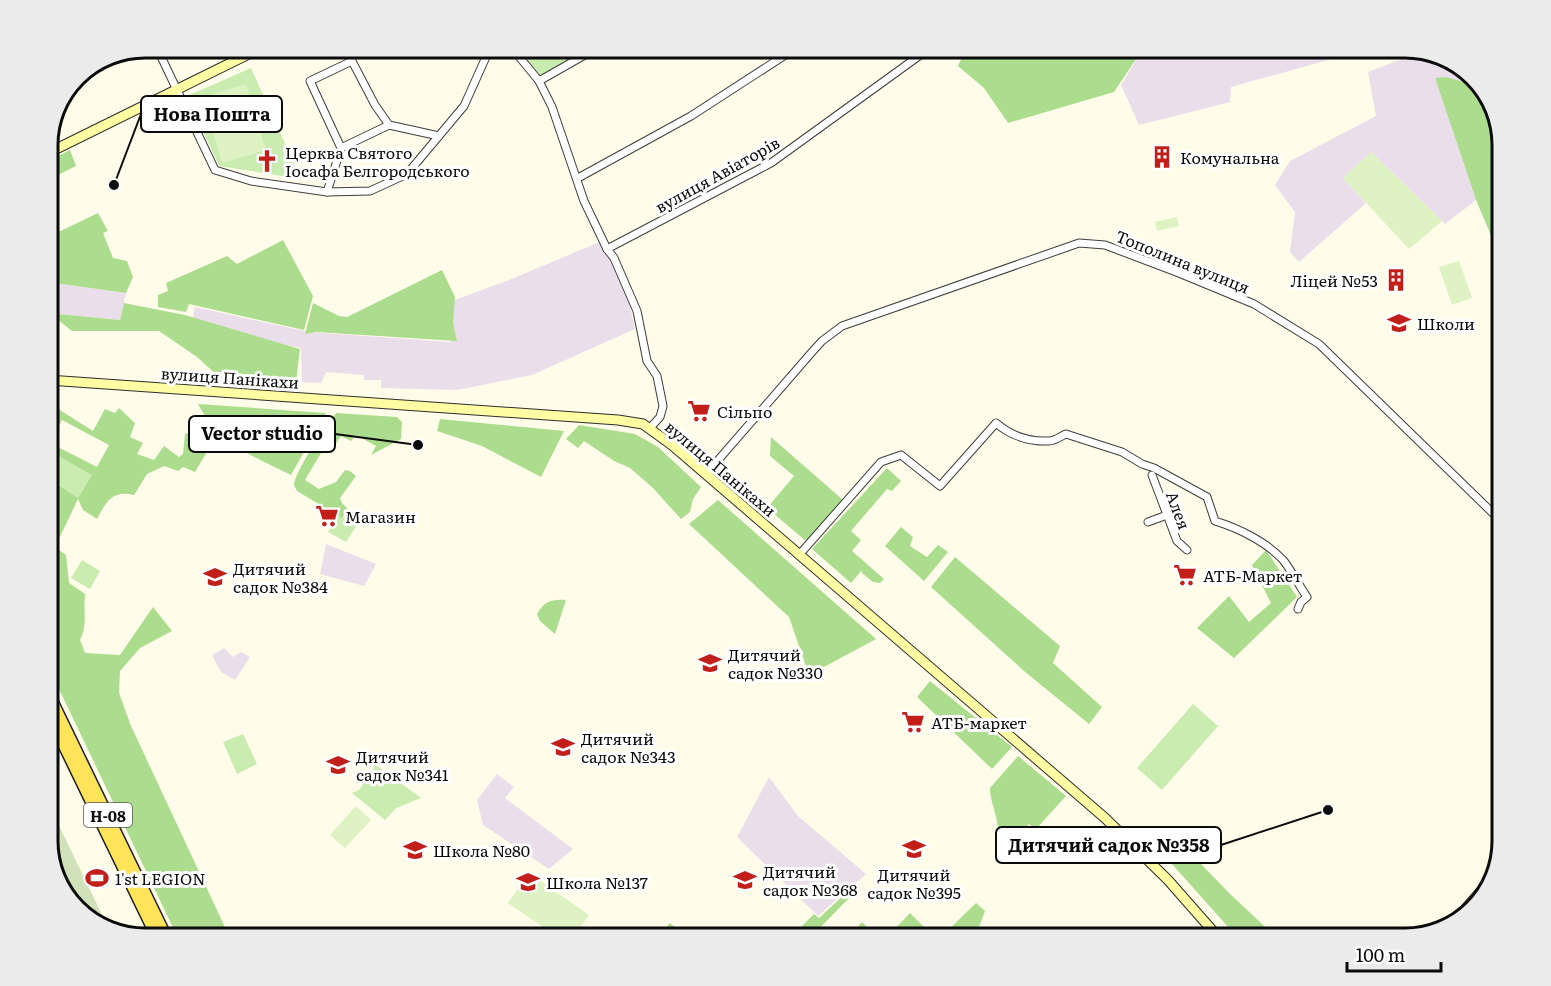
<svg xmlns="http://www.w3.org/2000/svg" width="1551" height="986" font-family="Literata,serif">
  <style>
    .industrial { fill: #ebdeeb }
    .green { fill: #caecb0 }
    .forest { fill: #acdd8e; fill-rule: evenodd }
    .cemetery { fill: #d1e1b9 }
    .pitch { fill: #def2c3 }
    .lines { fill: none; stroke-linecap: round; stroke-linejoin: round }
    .street-casing { stroke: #3e3e3e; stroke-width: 9 }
    .secondary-casing { stroke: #2d2d2d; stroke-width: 11 }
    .primary-casing { stroke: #1c1c1c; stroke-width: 13 }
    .street { stroke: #fff; stroke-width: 7 }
    .secondary { stroke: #fffca4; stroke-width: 9 }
    .primary { stroke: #ffe359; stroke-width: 10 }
    .labels { text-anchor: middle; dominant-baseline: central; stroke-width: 6; stroke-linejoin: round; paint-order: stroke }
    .shield { fill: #fff; stroke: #545454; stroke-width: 1.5 }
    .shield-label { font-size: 15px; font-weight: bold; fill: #0b0b0b }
    .poi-label { font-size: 16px; fill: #0b0b0b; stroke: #fff; text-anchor: start }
    .street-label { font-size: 16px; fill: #0b0b0b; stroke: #fff }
    .rim { fill: none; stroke: #0b0b0b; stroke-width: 3 }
    .leader { fill: none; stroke: #0b0b0b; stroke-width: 2 }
    .callout-dot { fill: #0b0b0b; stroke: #fff; stroke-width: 2 }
    .callout { fill: #fff; stroke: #0b0b0b; stroke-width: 2 }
    .callout-label { font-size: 18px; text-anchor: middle; font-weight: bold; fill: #0b0b0b }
  </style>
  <rect width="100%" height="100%" fill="#fffce9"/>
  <!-- industrial -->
  <g class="industrial">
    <polygon points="1158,48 1371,48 1231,87 1230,102 1139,125 1121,85 1140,53"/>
    <polygon points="1420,52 1459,64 1490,96 1503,142 1478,87 1435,78 1476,200 1445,224 1371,152 1343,178 1366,203 1299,262 1290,252 1295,212 1275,185 1290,161 1376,116 1368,72"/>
    <polygon points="602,241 630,306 635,329 532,375 457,390 381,388 381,380 364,380 364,375 326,372 321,383 302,382 301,348 191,325 195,307 309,332 450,342 444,304 509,280"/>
    <polygon points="48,282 126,293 120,320 48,313"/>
    <polygon points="326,544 376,564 364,586 320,574"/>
    <polygon points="224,648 233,657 241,652 250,657 235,680 221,672 212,655"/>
    <polygon points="497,774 514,787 505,798 573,849 549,869 483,825 477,800"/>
    <polygon points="769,777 798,816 866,874 818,916 737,837"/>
  </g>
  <!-- green -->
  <g class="green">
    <polygon points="514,48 590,48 540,78"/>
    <polygon points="251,68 301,179 219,166 187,96"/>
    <polygon points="48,450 93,475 78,498 48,478"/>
    <polygon points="338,514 357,525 346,542 328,532"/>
    <polygon points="82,560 100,571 90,589 71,578"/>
    <polygon points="1193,704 1218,726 1162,790 1137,768"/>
    <polygon points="243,734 257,764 237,774 223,742"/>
    <polygon points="376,765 421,798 396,808 385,820 352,793 359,790"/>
  </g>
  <!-- forest -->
  <g class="forest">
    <polygon points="966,48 1149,48 1140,53 1114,92 1008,123 984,88 958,66"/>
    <polygon points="1446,77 1478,86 1503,142 1503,264 1476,200 1435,78"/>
    <polygon points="70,150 76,166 48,180 48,161"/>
    <polygon points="98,213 108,231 103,233 113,258 127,261 133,277 126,293 48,282 48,237"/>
    <polygon points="283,240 313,296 304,330 189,304 186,312 158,307 158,295 168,291 166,283 227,256 237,264"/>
    <polygon points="442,270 455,297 453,323 457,341 316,332 305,334 313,303 339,316 347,317"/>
    <polygon points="124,303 185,315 300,349 295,390 220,378 197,357 159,331 72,331 58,320 48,320 48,313 120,320"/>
    <path d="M198,404L326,413L291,475C252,455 219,445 198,404Z"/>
    <path d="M48,407H55L93,431L105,409L115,413L119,408L135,423L130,437L143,443L137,454L154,460L164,446L179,457L183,454L185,434L206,425L214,440L195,472L183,467L178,471L164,466L147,474L134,495C112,490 106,502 97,519L83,510L78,499L55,547L66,555L69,583L85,594C83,612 88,624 80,640L85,653L120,655L153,607L172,631L140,648L120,671L119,693L131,726L230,938H178L48,666V478L78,498L92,475L48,450ZM62,420L109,445L97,467L50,443Z"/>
    <path d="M336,413L397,417L402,422L401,439L371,455L376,446L356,435L351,441L341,436L331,451L324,448L305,480L319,489L336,482L345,470L350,471L356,476L340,498L342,503L348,509L342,518L297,491L294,485C295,470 326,427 336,413Z"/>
    <polygon points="440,419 564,431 541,477 482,446 437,431"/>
    <polygon points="579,425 635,434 658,447 701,487 693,499 690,512 681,519 652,487 630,468 614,461 584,441 578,448 566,439"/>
    <polygon points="771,437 843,500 807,542 767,508 794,476 770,456"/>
    <polygon points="887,468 901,481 892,491 887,489 851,531 861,540 852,551 884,579 880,583 873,582 862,573 862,570 851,583 812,549"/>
    <polygon points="718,500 876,639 809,675 789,617 689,524"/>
    <polygon points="901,527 913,537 910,546 927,557 938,545 948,552 924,581 885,546"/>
    <polygon points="1266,550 1297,597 1234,658 1197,628 1229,596 1249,622 1271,603 1252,565"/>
    <polygon points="955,557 1060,646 1053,663 1102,707 1089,724 1024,671 931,587"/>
    <path d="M566,600L555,634L540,621L537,614C544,601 552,599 566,600Z"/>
    <polygon points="930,681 1012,747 992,769 917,697"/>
    <path d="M1018,756L1066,796L1036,829L1029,824L1020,834L1026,839L1006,860C1002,847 1000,835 997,822C995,810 990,800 990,788Z"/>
    <polygon points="1176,838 1230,894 1277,938 1238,938 1163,854"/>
    <polygon points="847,892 851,896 810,938 790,938 814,914 819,918"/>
    <polygon points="976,903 985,911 975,938 940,938"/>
    <polygon points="910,913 935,938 886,938"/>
    <polygon points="862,922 878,938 847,938"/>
    <polygon points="670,923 687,938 665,938 660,934"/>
  </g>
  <!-- cemetery -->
  <polygon class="cemetery" points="48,803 108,927 92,922 61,889 48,847"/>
  <!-- pitch -->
  <g class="pitch">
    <polygon points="246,84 266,150 222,163 203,97"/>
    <polygon points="1371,152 1442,221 1409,249 1343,178"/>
    <polygon points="1177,217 1179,226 1157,231 1155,222"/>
    <polygon points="1459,261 1472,298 1452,305 1439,267"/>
    <polygon points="356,806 371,820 345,848 330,835"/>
    <polygon points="529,873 589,915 573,938 559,938 508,903"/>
  </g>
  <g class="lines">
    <!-- street casing -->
    <g class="street-casing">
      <g id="street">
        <polyline points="157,48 215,170 251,181 327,192 370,191 407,174 464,106 490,48"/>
        <polyline points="512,48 539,81 552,107 584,201 607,249 614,258 637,311 647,361 657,376 663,406 660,417 650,428"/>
        <polyline points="539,81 597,48"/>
        <polyline points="341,148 310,81 352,61 375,105 389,125 439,136"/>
        <polyline points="578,178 691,116 796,48"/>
        <polyline points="327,192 341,148 389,125"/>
        <polyline points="607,249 771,163 923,53"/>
        <polyline points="706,474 812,352 822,341 842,326 1079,243 1105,245 1179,273 1254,304 1319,344 1503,523"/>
        <polyline points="1152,475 1177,541 1187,550"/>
        <polyline points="1148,522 1167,515"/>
        <path d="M799,555L881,462L901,455L940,486L996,423C1010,435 1029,442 1049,441C1055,441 1061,436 1066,434L1122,452L1142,464L1154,468L1207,497L1215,521C1238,528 1267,542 1284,561C1292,572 1299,585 1307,597L1301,602L1298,609"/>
        <polyline points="1449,926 1492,877"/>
      </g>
    </g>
    <!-- secondary casing -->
    <g class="secondary-casing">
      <g id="secondary">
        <polyline points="48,153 261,48"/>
        <polyline points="48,380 618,420 643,424 672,445 1105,818 1168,880 1219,938"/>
      </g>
    </g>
    <!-- primary casing -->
    <g class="primary-casing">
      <g id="primary">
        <polyline points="48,692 167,938"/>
        <polyline points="48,713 157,938"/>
      </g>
    </g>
    <!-- street -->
    <use href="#street" class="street"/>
    <!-- secondary -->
    <use href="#secondary" class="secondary"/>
    <!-- primary -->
    <use href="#primary" class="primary"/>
  </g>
  <!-- icons -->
  <defs>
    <g id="building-bare" transform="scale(1.8)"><path d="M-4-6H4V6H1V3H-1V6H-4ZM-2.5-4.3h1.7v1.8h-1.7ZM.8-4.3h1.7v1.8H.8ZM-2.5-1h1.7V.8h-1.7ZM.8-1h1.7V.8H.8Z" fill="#c31f1a" stroke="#fff" stroke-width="2.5" paint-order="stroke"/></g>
    <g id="church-bare" transform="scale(1.8)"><path d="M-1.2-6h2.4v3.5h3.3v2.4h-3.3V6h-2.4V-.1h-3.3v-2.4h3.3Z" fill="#c31f1a" stroke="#fff" stroke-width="2.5" paint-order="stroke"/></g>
    <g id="school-bare" transform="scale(1.8)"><path d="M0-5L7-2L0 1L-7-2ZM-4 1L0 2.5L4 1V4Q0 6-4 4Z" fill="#c31f1a" stroke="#fff" stroke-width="2.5" paint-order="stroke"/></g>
    <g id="supermarket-bare" transform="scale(1.8)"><path d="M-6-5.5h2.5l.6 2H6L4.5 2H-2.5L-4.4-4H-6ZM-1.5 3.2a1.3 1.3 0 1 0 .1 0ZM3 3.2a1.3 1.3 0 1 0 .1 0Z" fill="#c31f1a" stroke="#fff" stroke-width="2.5" paint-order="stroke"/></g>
    <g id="stadium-bare" transform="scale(1.8)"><path d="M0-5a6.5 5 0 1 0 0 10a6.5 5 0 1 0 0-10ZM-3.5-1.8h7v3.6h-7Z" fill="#c31f1a" stroke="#fff" stroke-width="2.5" paint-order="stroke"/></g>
  </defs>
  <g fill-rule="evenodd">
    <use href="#building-bare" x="1162" y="157"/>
    <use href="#church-bare" x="267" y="161"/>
    <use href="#building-bare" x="1396" y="280"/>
    <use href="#school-bare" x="1399" y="323"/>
    <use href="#supermarket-bare" x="699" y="411"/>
    <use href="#supermarket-bare" x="327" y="516"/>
    <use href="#supermarket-bare" x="1185" y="575"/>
    <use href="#school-bare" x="215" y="577"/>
    <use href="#school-bare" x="710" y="663"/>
    <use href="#supermarket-bare" x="913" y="722"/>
    <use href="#school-bare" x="563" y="747"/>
    <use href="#school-bare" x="338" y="765"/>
    <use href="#school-bare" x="914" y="849"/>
    <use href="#school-bare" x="415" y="850"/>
    <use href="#stadium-bare" x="97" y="878"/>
    <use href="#school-bare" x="745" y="880"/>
    <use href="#school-bare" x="528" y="882"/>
  </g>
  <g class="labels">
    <!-- shield labels -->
    <rect class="shield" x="84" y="803" width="48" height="24" rx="4.5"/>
    <g class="shield-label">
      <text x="108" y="815">Н-08</text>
    </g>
    <!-- poi labels -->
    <g class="poi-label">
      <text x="285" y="152">Церква Святого<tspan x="285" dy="18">Іосафа Белгородського</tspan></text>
      <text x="1180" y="157">Комунальна</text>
      <text x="1378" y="280" text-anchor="end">Ліцей №53</text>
      <text x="1417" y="323">Школи</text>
      <text x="717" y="411">Сільпо</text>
      <text x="345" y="516">Магазин</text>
      <text x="233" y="568">Дитячий<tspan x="233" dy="18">садок №384</tspan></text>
      <text x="1203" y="575">АТБ-Маркет</text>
      <text x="728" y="654">Дитячий<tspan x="728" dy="18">садок №330</tspan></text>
      <text x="931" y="722">АТБ-маркет</text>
      <text x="581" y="738">Дитячий<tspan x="581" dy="18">садок №343</tspan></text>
      <text x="356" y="756">Дитячий<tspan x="356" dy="18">садок №341</tspan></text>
      <text x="433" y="850">Школа №80</text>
      <text x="763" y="871">Дитячий<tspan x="763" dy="18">садок №368</tspan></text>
      <text x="914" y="874" text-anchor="middle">Дитячий<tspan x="914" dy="18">садок №395</tspan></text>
      <text x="115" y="878">1'st LEGION</text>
      <text x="546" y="882">Школа №137</text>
    </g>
    <!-- street labels -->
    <g class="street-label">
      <text transform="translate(717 174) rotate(-29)">вулиця Авіаторів</text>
      <text transform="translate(1183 261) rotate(22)">Тополина вулиця</text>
      <text transform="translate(230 377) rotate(4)">вулиця Панікахи</text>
      <text transform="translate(721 468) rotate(40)">вулиця Панікахи</text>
      <text transform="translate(1179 510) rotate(69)">Алея</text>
    </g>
  </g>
  <!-- crop -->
  <path d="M0 0H1551V986H0ZM145 58H1405A87 87 0 0 1 1492 145V841A87 87 0 0 1 1405 928H145A87 87 0 0 1 58 841V145A87 87 0 0 1 145 58Z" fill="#ebebeb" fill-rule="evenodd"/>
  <path class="rim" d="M145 58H1405A87 87 0 0 1 1492 145V841A87 87 0 0 1 1405 928H145A87 87 0 0 1 58 841V145A87 87 0 0 1 145 58Z"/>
  <!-- callouts -->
  <path class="leader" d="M114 185L141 114M418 445L335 434M1328 810L1221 845"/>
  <g class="callout-dot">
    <circle cx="114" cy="185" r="6"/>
    <circle cx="418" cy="445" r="6"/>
    <circle cx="1328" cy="810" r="6"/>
  </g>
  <g class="callout">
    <rect x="141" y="96" width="141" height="36" rx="6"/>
    <rect x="189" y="416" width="146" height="36" rx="6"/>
    <rect x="996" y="827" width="225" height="36" rx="6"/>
  </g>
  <g class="callout-label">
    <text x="212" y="121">Нова Пошта</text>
    <text x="262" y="440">Vector studio</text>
    <text x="1109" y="852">Дитячий садок №358</text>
  </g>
  <!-- scale -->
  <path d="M1347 962v9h94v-9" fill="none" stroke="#0b0b0b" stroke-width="3"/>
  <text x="1356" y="962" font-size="18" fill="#0b0b0b" stroke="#ffffff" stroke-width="4.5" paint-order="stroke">100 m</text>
</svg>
